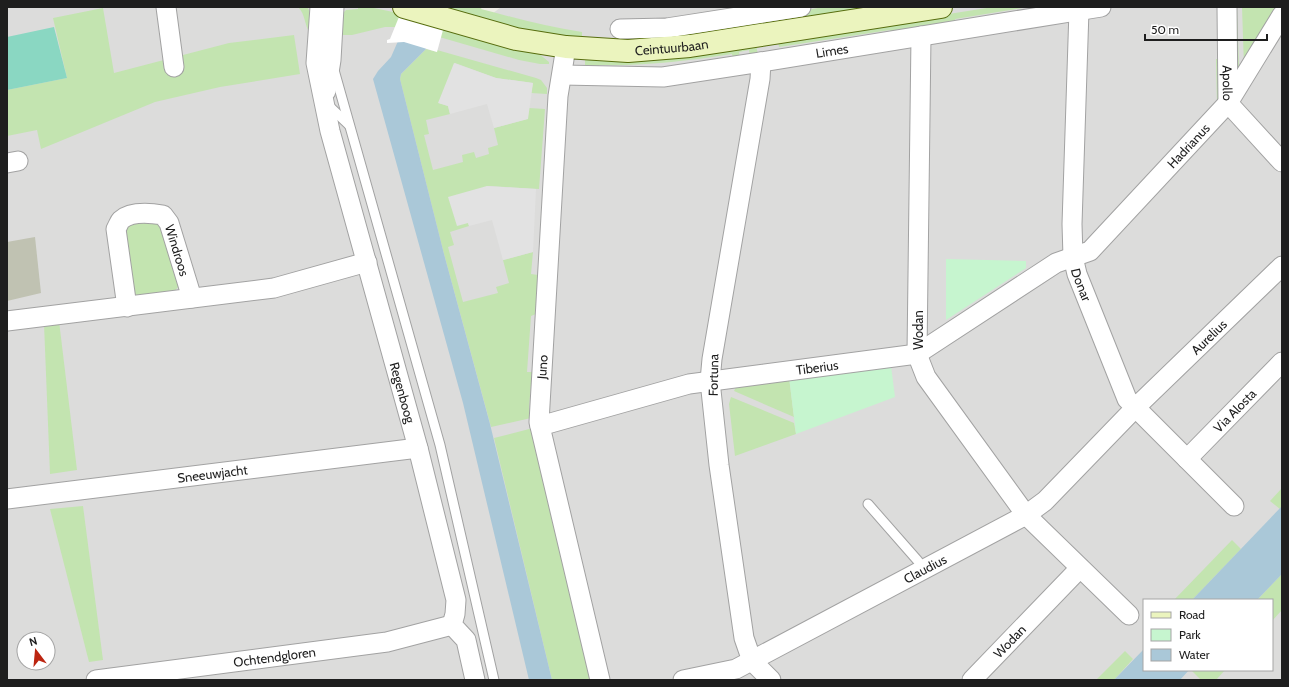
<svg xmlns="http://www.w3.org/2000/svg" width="1289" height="687" font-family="Cabin,sans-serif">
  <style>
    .residential { fill: #dcdcdb; fill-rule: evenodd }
    .construction { fill: #c0c2b2 }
    .grass { fill: #c3e4b0 }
    .park { fill: #c6f5cf }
    .pitch { fill: #8ad7c2 }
    .parking { fill: #e2e2e2 }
    .water { fill: #aac8d8 }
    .pier { fill: #fff }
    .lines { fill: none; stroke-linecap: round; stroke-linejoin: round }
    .lane-casing { stroke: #a2a2a2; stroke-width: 11 }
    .street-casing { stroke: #a2a2a2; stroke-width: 21 }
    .secondary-casing { stroke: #576d0e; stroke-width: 24 }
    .lane { stroke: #fff; stroke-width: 9 }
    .street { stroke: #fff; stroke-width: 19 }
    .secondary { stroke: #ebf4be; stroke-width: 22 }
    .labels { text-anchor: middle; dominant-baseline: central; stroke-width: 3.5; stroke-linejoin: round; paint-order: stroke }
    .street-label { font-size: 13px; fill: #1e1e1e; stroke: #fff }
  </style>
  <rect width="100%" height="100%" fill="#eeede5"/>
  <!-- residential -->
  <path class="residential" d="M7,7H413L478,25L501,7H1282V680H7ZM1144,600H1272V670H1144ZM24,639H48V663H24Z"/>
  <!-- construction -->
  <polygon class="construction" points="35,237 41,293 7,301 7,242"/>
  <!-- grass -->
  <g class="grass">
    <path d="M298,7H307L311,13L310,33C304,25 306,15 298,7Z"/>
    <polygon points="358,7 374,8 398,13 538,53 549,62 549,64 540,64 519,60 429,34 399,27 385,27 352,35 337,35 341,15 346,10 358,9"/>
    <path d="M445,7H482L481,9C515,18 548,27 582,32V41L549,37L449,11V8Z"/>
    <polygon points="824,7 886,7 766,26 765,22 770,16"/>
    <polygon points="993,7 1029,7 955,19 956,23 891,34 890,30 779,47 778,41"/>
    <polygon points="1233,7 1237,7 1239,68 1237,66"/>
    <polygon points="1242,7 1282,7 1244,67"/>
    <polygon points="103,8 114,73 229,43 294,35 300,74 220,87 155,102 41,149 37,130 7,136 7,90 67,78 53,18"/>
    <path d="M756,45L758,55L750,57L749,50L739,52L740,58L733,59L732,54C688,61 644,66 600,65L599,69L585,68V59Z"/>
    <polygon points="426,49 437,52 437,50 536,78 541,80 547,88 547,94 531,93 533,83 496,78 455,63 439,103 448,106 450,114 426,120 429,134 424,135 433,170 463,162 462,155 474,152 476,158 489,154 488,148 498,145 494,128 527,119 529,108 545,109 539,189 487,186 468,223 469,226 450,232 454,245 448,247 463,302 498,293 496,287 509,283 503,260 533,252 531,274 538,275 536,314 531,316 527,372 532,372 529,408 531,418 491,427 444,254 400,79 401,74"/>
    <polygon points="1216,59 1221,59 1222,96 1217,105"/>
    <polygon points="155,221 161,225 180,279 178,287 173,293 137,296 131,289 125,227 128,224"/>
    <polygon points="59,321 77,470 50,474 44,324"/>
    <polygon points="789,377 794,417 734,391 738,383"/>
    <polygon points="731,397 794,423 796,434 735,456 729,404"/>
    <polygon points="533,428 592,680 552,680 494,438"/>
    <polygon points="1282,488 1282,506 1280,509 1270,501"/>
    <polygon points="83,506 103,660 89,662 50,509"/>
    <polygon points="1232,540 1241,549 1192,600 1174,600"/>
    <polygon points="1282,574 1282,610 1272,621 1272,600 1257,600"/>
    <polygon points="1125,651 1133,659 1114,680 1096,680"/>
    <polygon points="1191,670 1225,670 1216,680 1201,680"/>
  </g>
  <!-- park -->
  <g class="park">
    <polygon points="946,259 1026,261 1026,268 946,320"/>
    <polygon points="891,366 895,397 796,434 789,377"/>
  </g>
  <!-- pitch -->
  <polygon class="pitch" points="54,27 67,78 7,90 7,37"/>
  <!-- parking -->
  <g class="parking">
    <polygon points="454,63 496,78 533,83 528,119 494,128 487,104 450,114 448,106 438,103"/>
    <polygon points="487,186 536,189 533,252 503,260 492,220 469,226 468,223 457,226 448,197"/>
  </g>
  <!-- water -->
  <g class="water">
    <polygon points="413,7 426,49 401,74 400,79 444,254 490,424 552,680 529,680 463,403 373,79 378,71 391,57"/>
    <polygon points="1282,506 1282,574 1257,600 1192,600"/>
    <polygon points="1144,649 1144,670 1189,670 1180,680 1114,680"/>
  </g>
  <!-- pier -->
  <polygon class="pier" points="403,7 445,7 449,8 437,52 404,42 387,43 387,40 390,39"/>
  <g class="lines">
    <!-- lane casing -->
    <g class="lane-casing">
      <g id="lane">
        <polyline points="334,70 440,445 494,680"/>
        <polyline points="328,105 349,125"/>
        <polyline points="868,504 918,561 923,570"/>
      </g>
    </g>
    <!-- street casing -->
    <g class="street-casing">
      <g id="street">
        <polyline points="166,7 174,67"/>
        <path id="s1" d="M320,7L316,63L330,131L418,448L456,600L455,614L452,625L466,640L475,680"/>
        <path id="s2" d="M1227,7L1228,103L1282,162"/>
        <path id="s3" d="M1079,10L1072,224L1073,257L1077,274L1127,399L1234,506"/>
        <polyline points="620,29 667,28 801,7"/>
        <polyline points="921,36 917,354 926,377 1026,515 1129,615"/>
        <polyline points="566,47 558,96 539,422 600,680"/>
        <polyline points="761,62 760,79 712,359 710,381 719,465 744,638 752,661 771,680"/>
        <path id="s4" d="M562,75L663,77L761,62L1101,7"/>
        <polyline points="326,91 331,60 334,7"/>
        <polyline points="7,163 18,161"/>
        <path id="s5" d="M127,307L116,229C118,226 119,222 121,220C131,211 151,213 163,215L169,223L192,298"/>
        <polyline points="7,321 274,288 367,262"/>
        <path id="s6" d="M540,426L689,384L917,354L1056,263L1090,251L1228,103L1282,15"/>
        <path id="s7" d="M1187,459L1282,362"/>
        <path id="s8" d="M7,499L418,448"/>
        <path id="s9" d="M96,680L387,642L452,625"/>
        <path id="s10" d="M683,680L736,669L1026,515L1045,501L1135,408L1282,266"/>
        <path id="s11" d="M972,680L1080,568"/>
      </g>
    </g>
    <!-- secondary casing -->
    <g class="secondary-casing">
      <g id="secondary">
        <path id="s12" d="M404,7L516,39L566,47L628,51L690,46L941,7"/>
      </g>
    </g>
    <!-- lane -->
    <use href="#lane" class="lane"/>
    <!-- street -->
    <use href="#street" class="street"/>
    <!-- secondary -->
    <use href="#secondary" class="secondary"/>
  </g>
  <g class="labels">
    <!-- street labels -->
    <g class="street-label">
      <text stroke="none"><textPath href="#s12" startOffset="273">Ceintuurbaan</textPath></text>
      <text stroke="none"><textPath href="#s4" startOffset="272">Limes</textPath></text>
      <text stroke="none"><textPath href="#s2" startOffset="76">Apollo</textPath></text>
      <text stroke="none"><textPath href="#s6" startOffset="731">Hadrianus</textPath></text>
      <text stroke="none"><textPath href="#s5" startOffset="171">Windroos</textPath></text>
      <text stroke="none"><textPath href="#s3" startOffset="276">Donar</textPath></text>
      <text transform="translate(918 330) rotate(-90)">Wodan</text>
      <text stroke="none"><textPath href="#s10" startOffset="638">Aurelius</textPath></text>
      <text transform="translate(542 367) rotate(-86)">Juno</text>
      <text stroke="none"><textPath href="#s6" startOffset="284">Tiberius</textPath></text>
      <text transform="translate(713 375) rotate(-89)">Fortuna</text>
      <text stroke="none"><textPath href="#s1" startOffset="397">Regenboog</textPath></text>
      <text stroke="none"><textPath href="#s7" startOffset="68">Via Alosta</textPath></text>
      <text stroke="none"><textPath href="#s8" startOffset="207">Sneeuwjacht</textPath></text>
      <text stroke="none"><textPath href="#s10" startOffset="268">Claudius</textPath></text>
      <text stroke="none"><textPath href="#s11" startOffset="54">Wodan</textPath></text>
      <text stroke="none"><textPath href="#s9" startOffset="180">Ochtendgloren</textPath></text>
    </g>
  </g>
  <!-- border -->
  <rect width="1289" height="687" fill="none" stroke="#1e1e1e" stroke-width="16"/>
  <!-- legend -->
  <rect x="1143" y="599" width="130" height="72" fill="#ffffff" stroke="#a5a5a5"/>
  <rect x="1151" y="612" width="20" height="6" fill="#ebf4be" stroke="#a5a5a5"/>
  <text x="1179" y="619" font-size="12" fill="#1e1e1e">Road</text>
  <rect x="1151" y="629" width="20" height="12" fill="#c6f5cf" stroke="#a5a5a5"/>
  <text x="1179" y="639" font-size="12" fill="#1e1e1e">Park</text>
  <rect x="1151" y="649" width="20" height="12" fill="#aac8d8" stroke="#a5a5a5"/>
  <text x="1179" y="659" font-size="12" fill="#1e1e1e">Water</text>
  <!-- north arrow -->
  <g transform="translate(36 651) rotate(344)"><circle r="19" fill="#ffffff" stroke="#a5a5a5"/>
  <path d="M0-3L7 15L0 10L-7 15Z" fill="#bc2511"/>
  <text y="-6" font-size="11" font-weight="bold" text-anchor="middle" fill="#1e1e1e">N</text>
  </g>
  <!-- scale -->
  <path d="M1145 34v6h122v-6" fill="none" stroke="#1e1e1e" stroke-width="2"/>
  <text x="1151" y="34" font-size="12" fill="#1e1e1e" stroke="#ffffff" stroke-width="3" paint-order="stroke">50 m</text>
</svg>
